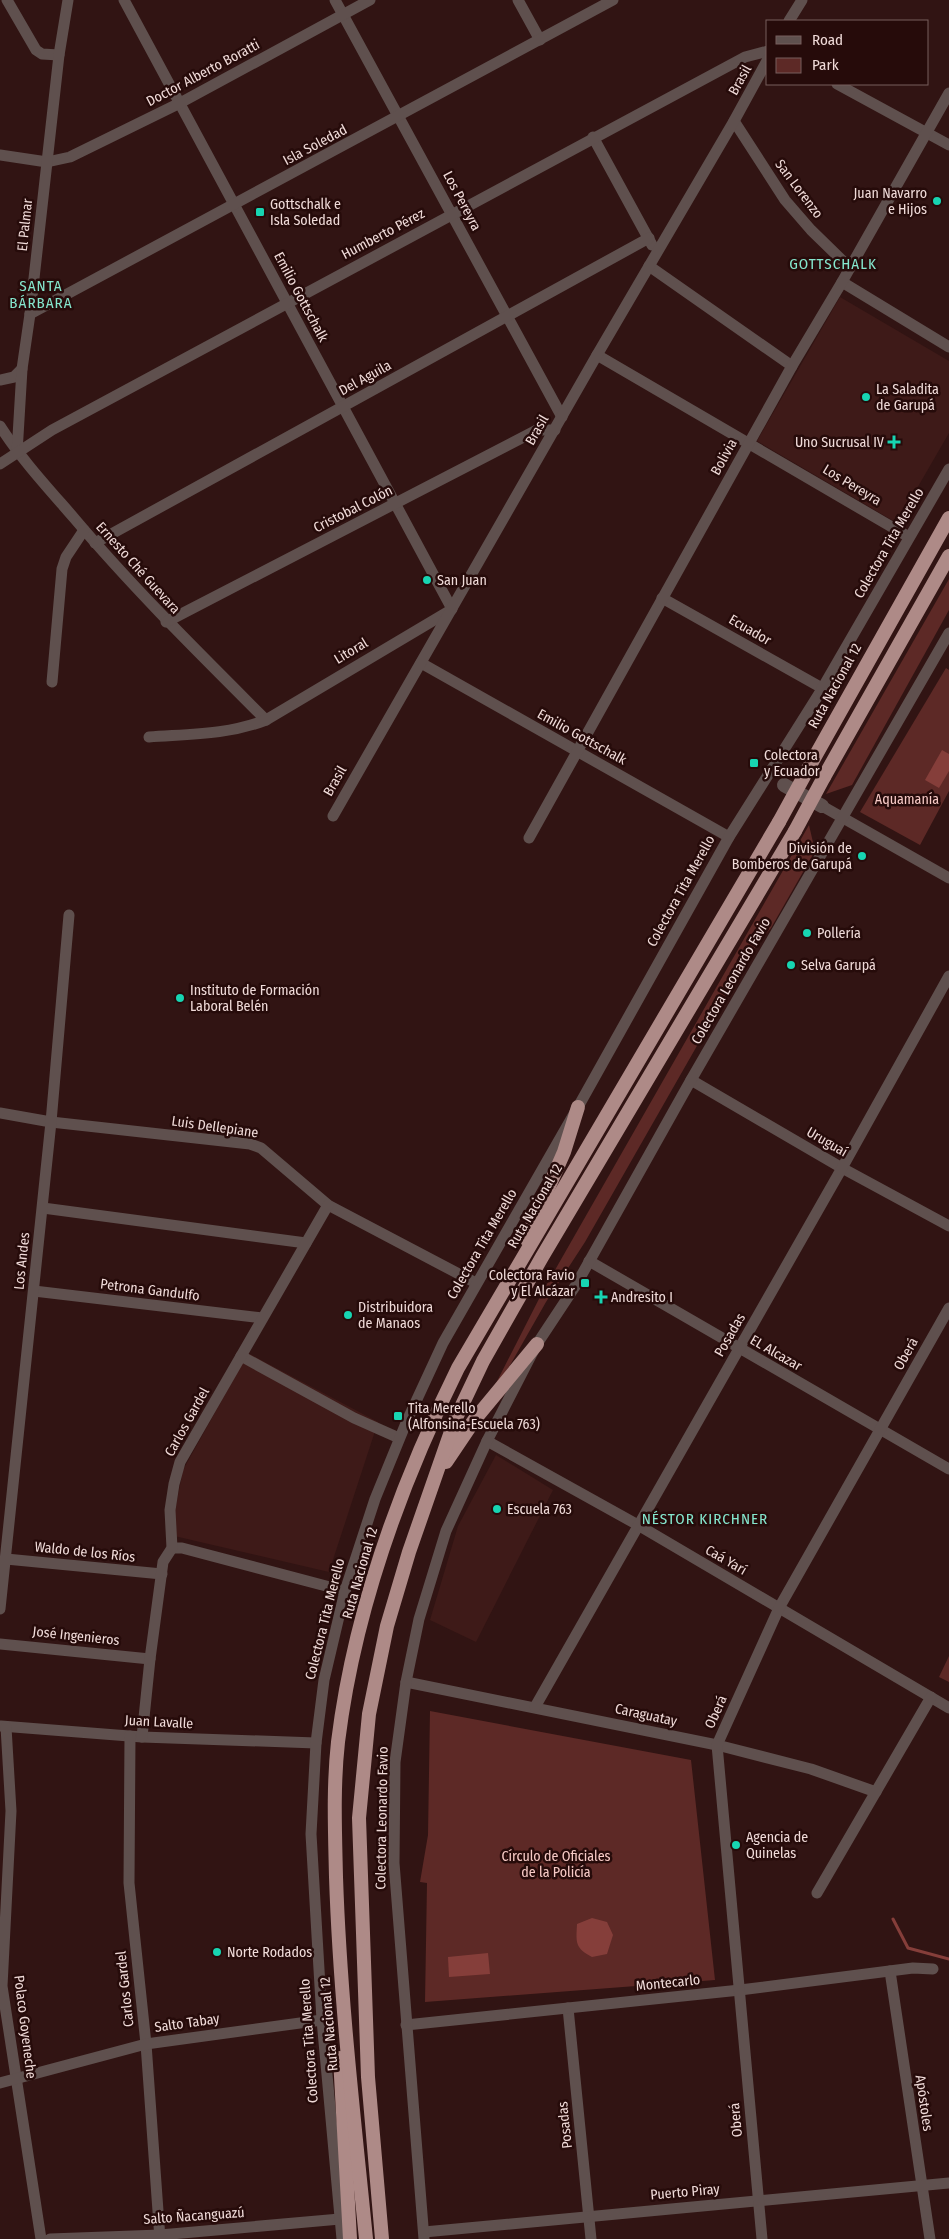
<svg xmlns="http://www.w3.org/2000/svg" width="949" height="2239" font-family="'Fira Sans Condensed',sans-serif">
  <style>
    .built { fill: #3e1a18 }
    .green { fill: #5d2926 }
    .water { fill: #853e3a }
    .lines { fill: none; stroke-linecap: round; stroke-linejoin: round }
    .stream { stroke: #853e3a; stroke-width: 3 }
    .minor { stroke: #5f504e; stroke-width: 11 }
    .tertiary { stroke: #5f504e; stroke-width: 14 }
    .trunk { stroke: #ae8a87; stroke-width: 14 }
    .trunk-bridge { stroke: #ae8a87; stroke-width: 14 }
    .poi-dot { fill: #17d5b2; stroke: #260b0a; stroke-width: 2 }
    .labels { text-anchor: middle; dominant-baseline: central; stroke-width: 5; stroke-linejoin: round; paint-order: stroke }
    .street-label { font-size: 14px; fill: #f0dbd9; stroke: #260b0a }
    .poi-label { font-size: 14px; fill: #f0dbd9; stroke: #260b0a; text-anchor: start }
    .park-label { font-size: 14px; fill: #f7cac6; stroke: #260b0a }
    .neighbourhood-label { font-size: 15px; letter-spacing: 1px; fill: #85e6cd; stroke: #260b0a }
  </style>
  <rect width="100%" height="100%" fill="#311413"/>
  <!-- built -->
  <g class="built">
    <polygon points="840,297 949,361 949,433 897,523 757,441"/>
    <polygon points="248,1353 378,1422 329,1572 170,1535 183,1470"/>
    <polygon points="496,1455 553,1490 476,1642 430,1620 458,1526"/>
  </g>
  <!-- green -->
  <g class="green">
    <polygon points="949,579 949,610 852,785 826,794"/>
    <polygon points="946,668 949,670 949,791 920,845 860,812"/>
    <polygon points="809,825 815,851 771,928 758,943 710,1023 585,1242 546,1302 505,1374 491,1393 543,1291"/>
    <polygon points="949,1656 949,1682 939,1677"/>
    <polygon points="430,1711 691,1760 715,1980 425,2002 427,1883 420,1882 428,1835"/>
  </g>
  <!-- water -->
  <g class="water">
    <polygon points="942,750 949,754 949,771 939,788 925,780"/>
    <path d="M592,1918L607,1922L613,1935L607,1954L592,1957C575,1948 576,1943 577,1924Z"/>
    <polygon points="488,1953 490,1974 449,1977 448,1957"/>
  </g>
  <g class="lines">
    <!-- stream -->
    <polyline class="stream" points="893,1919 908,1948 949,1959"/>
    <!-- minor -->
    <g class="minor">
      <polyline points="7,0 36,50 42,54 59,55"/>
      <polyline points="124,0 452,609"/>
      <polyline points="335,0 562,417"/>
      <polyline points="518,0 540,40"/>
      <polyline points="789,21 802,0"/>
      <polyline points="837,84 949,145"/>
      <polyline points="734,121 785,200 811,230 850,268"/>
      <polyline points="593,137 652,245"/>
      <polyline points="0,155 47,162 70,157 180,103 370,0"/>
      <polyline points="649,266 792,366"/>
      <polyline points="842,282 949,347"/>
      <polyline points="30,314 613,0"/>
      <polyline points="597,355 909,537"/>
      <polyline points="0,380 14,377 22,369"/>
      <path d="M0,426C21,459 48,488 74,518C134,589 200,654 266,720"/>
      <polyline points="17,453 22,369 30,314 59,55 68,0"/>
      <polyline points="0,464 52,430 745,57 768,51"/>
      <polyline points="95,543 649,238"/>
      <polyline points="662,598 822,688"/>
      <polyline points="166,622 537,430 555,430"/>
      <polyline points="421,663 729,837"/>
      <polyline points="52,682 62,569 66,557 84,530"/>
      <path d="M149,737C190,734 227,735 266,720L451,610"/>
      <polyline points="822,806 949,878"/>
      <polyline points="333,816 597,355 734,121 768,59"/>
      <polyline points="529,838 792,366 842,282 949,93"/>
      <polyline points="691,1080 842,1168 949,1226"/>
      <polyline points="0,1113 51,1122 250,1144 261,1148 328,1205 476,1283"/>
      <polyline points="43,1208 306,1243"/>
      <polyline points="589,1261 949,1469"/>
      <polyline points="34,1291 262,1318"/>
      <polyline points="241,1356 354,1418 399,1438"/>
      <polyline points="487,1441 638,1525 949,1708"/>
      <polyline points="172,1548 182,1548 345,1591"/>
      <polyline points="6,1559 162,1574"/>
      <polyline points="0,1609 51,1122 69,915"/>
      <polyline points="0,1644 150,1659"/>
      <polyline points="406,1682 717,1745 811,1769 876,1792"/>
      <polyline points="535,1707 842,1168 949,976"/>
      <polyline points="1,1726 142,1737 316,1743"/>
      <polyline points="6,1727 11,1811 2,1986 41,2239"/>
      <polyline points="130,1736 129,1883 146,2044 160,2239"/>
      <polyline points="142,1737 150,1659 163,1562 172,1548 170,1510 174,1484 180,1462 328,1205"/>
      <polyline points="817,1893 931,1697"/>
      <polyline points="890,1971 930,2239"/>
      <polyline points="568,2008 591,2239"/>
      <polyline points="406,2025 740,1990 913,1968 933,1969"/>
      <polyline points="0,2083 146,2044 322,2020"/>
      <polyline points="424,2232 949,2183"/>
      <polyline points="50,2239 160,2235 340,2219"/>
      <polyline points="342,2239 322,2020 311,1834 316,1743 324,1680 345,1591 375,1499 406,1423 443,1343 578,1107 729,837 819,694 949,469"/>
      <polyline points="424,2239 394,1863 395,1762 406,1682 419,1619 446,1531 487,1441 537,1344 576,1285 691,1080 949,633"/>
      <polyline points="762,2239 717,1745 779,1608 949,1308"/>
    </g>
    <!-- tertiary -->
    <polyline class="tertiary" points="784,785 822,806"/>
    <!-- trunk -->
    <g class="trunk">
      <polyline points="808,769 949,518"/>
      <polyline points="824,777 949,556"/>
      <polyline points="526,1239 564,1152 578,1107"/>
      <polyline points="446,1462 475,1419 537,1344"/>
      <polyline points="340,2058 350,2239"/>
      <path d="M366,2239C354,2118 340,1998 336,1877C335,1832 333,1787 338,1742C354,1612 400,1485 458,1368L779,822"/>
      <polyline points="382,2239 368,2077 359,1818 369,1714 387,1626 409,1552 455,1420 483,1361 542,1257 795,831"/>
    </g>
    <!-- trunk-bridge -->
    <g class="trunk-bridge">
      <polyline points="779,822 808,769"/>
      <polyline points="795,831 824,777"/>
    </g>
  </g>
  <!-- markers -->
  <g class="poi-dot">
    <circle cx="937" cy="201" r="5"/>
    <rect x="255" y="207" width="10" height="10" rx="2.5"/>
    <circle cx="866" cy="397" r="5"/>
    <path d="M891.5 434.5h5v5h5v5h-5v5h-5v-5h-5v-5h5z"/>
    <circle cx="427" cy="580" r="5"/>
    <rect x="749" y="758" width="10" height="10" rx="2.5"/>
    <circle cx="862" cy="856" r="5"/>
    <circle cx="807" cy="933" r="5"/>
    <circle cx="791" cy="965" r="5"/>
    <circle cx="180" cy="998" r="5"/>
    <rect x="580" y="1278" width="10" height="10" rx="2.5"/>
    <path d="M598.5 1289.5h5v5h5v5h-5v5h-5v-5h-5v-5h5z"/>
    <circle cx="348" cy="1315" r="5"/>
    <rect x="393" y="1411" width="10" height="10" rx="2.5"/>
    <circle cx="497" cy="1509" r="5"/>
    <circle cx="736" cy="1845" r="5"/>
    <circle cx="217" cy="1952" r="5"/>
  </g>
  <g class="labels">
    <!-- street labels -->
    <g class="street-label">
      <text transform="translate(203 73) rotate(-28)">Doctor Alberto Boratti</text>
      <text transform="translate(740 80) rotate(-61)">Brasil</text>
      <text transform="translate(315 145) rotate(-28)">Isla Soledad</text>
      <text transform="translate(799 189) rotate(53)">San Lorenzo</text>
      <text transform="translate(462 201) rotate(62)">Los Pereyra</text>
      <text transform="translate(25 225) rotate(-84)">El Palmar</text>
      <text transform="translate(383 234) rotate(-28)">Humberto Pérez</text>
      <text transform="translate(301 297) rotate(62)">Emilio Gottschalk</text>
      <text transform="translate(365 378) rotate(-29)">Del Aguila</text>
      <text transform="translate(537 430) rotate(-60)">Brasil</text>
      <text transform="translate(724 457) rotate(-61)">Bolivia</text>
      <text transform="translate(852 485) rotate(31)">Los Pereyra</text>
      <text transform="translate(353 509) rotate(-27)">Cristobal Colón</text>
      <text transform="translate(889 543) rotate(-60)">Colectora Tita Merello</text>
      <text transform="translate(138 568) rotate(48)">Ernesto Ché Guevara</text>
      <text transform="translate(750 630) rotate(30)">Ecuador</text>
      <text transform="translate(351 651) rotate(-31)">Litoral</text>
      <text transform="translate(835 686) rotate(-61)">Ruta Nacional 12</text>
      <text transform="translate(582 737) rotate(29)">Emilio Gottschalk</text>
      <text transform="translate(335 781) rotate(-60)">Brasil</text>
      <text transform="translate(681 891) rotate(-61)">Colectora Tita Merello</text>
      <text transform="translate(731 981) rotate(-60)">Colectora Leonardo Favio</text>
      <text transform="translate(215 1127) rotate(8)">Luis Dellepiane</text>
      <text transform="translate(827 1142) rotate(30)">Uruguaí</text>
      <text transform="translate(535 1206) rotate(-60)">Ruta Nacional 12</text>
      <text transform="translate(482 1244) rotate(-60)">Colectora Tita Merello</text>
      <text transform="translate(22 1261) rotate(-84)">Los Andes</text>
      <text transform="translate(150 1290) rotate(7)">Petrona Gandulfo</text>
      <text transform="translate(730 1335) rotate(-60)">Posadas</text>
      <text transform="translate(776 1353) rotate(30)">EL Alcazar</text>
      <text transform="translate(906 1354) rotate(-61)">Oberá</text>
      <text transform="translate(187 1422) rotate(-61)">Carlos Gardel</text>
      <text transform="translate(85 1552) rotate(6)">Waldo de los Ríos</text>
      <text transform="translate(726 1560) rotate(30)">Caá Yarí</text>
      <text transform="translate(360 1573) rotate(-74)">Ruta Nacional 12</text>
      <text transform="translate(325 1619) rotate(-76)">Colectora Tita Merello</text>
      <text transform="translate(76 1636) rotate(6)">José Ingenieros</text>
      <text transform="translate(716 1712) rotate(-66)">Oberá</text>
      <text transform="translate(646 1715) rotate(12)">Caraguatay</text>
      <text transform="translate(159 1722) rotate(3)">Juan Lavalle</text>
      <text transform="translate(382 1818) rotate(-89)">Colectora Leonardo Favio</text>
      <text transform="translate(668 1983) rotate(-6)">Montecarlo</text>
      <text transform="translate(125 1989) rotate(-96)">Carlos Gardel</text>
      <text transform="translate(187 2023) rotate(-8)">Salto Tabay</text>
      <text transform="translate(329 2024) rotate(-95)">Ruta Nacional 12</text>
      <text transform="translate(25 2027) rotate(83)">Polaco Goyeneche</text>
      <text transform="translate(309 2041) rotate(-94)">Colectora Tita Merello</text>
      <text transform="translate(924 2103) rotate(82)">Apóstoles</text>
      <text transform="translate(736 2120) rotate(-95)">Oberá</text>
      <text transform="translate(565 2125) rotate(-96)">Posadas</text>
      <text transform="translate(685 2192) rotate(-5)">Puerto Piray</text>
      <text transform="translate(194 2216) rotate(-4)">Salto Ñacanguazú</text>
    </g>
    <!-- poi labels -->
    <g class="poi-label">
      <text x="927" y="193" text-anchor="end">Juan Navarro<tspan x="927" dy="16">e Hijos</tspan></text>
      <text x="270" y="204">Gottschalk e<tspan x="270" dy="16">Isla Soledad</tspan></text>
      <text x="876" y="389">La Saladita<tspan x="876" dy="16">de Garupá</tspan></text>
      <text x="884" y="442" text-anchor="end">Uno Sucrusal IV</text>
      <text x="437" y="580">San Juan</text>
      <text x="764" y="755">Colectora<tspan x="764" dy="16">y Ecuador</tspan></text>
      <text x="852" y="848" text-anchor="end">División de<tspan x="852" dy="16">Bomberos de Garupá</tspan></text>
      <text x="817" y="933">Pollería</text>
      <text x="801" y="965">Selva Garupá</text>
      <text x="190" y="990">Instituto de Formación<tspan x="190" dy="16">Laboral Belén</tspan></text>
      <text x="575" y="1275" text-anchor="end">Colectora Favio<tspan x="575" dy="16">y El Alcázar</tspan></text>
      <text x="611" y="1297">Andresito I</text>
      <text x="358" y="1307">Distribuidora<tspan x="358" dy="16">de Manaos</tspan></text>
      <text x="408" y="1408">Tita Merello<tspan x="408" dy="16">(Alfonsina-Escuela 763)</tspan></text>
      <text x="507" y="1509">Escuela 763</text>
      <text x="746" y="1837">Agencia de<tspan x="746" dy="16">Quinelas</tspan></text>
      <text x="227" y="1952">Norte Rodados</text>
    </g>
    <!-- park labels -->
    <g class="park-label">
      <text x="907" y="799">Aquamanía</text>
      <text x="556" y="1856">Círculo de Oficiales<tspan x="556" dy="16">de la Policía</tspan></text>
    </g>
    <!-- neighbourhood labels -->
    <g class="neighbourhood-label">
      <text x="833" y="264">GOTTSCHALK</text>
      <text x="41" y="286">SANTA<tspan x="41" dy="17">BÁRBARA</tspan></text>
      <text x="705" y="1519">NÉSTOR KIRCHNER</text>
    </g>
  </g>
  <!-- legend -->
  <rect x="766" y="20" width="162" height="65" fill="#260b0a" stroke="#775e5d"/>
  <rect x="776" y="36" width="25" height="8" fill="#5f504e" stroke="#775e5d"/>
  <text x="812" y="45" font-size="15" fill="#f0dbd9">Road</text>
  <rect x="776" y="58" width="25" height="15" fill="#5d2926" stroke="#775e5d"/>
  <text x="812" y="70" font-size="15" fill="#f0dbd9">Park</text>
</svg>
